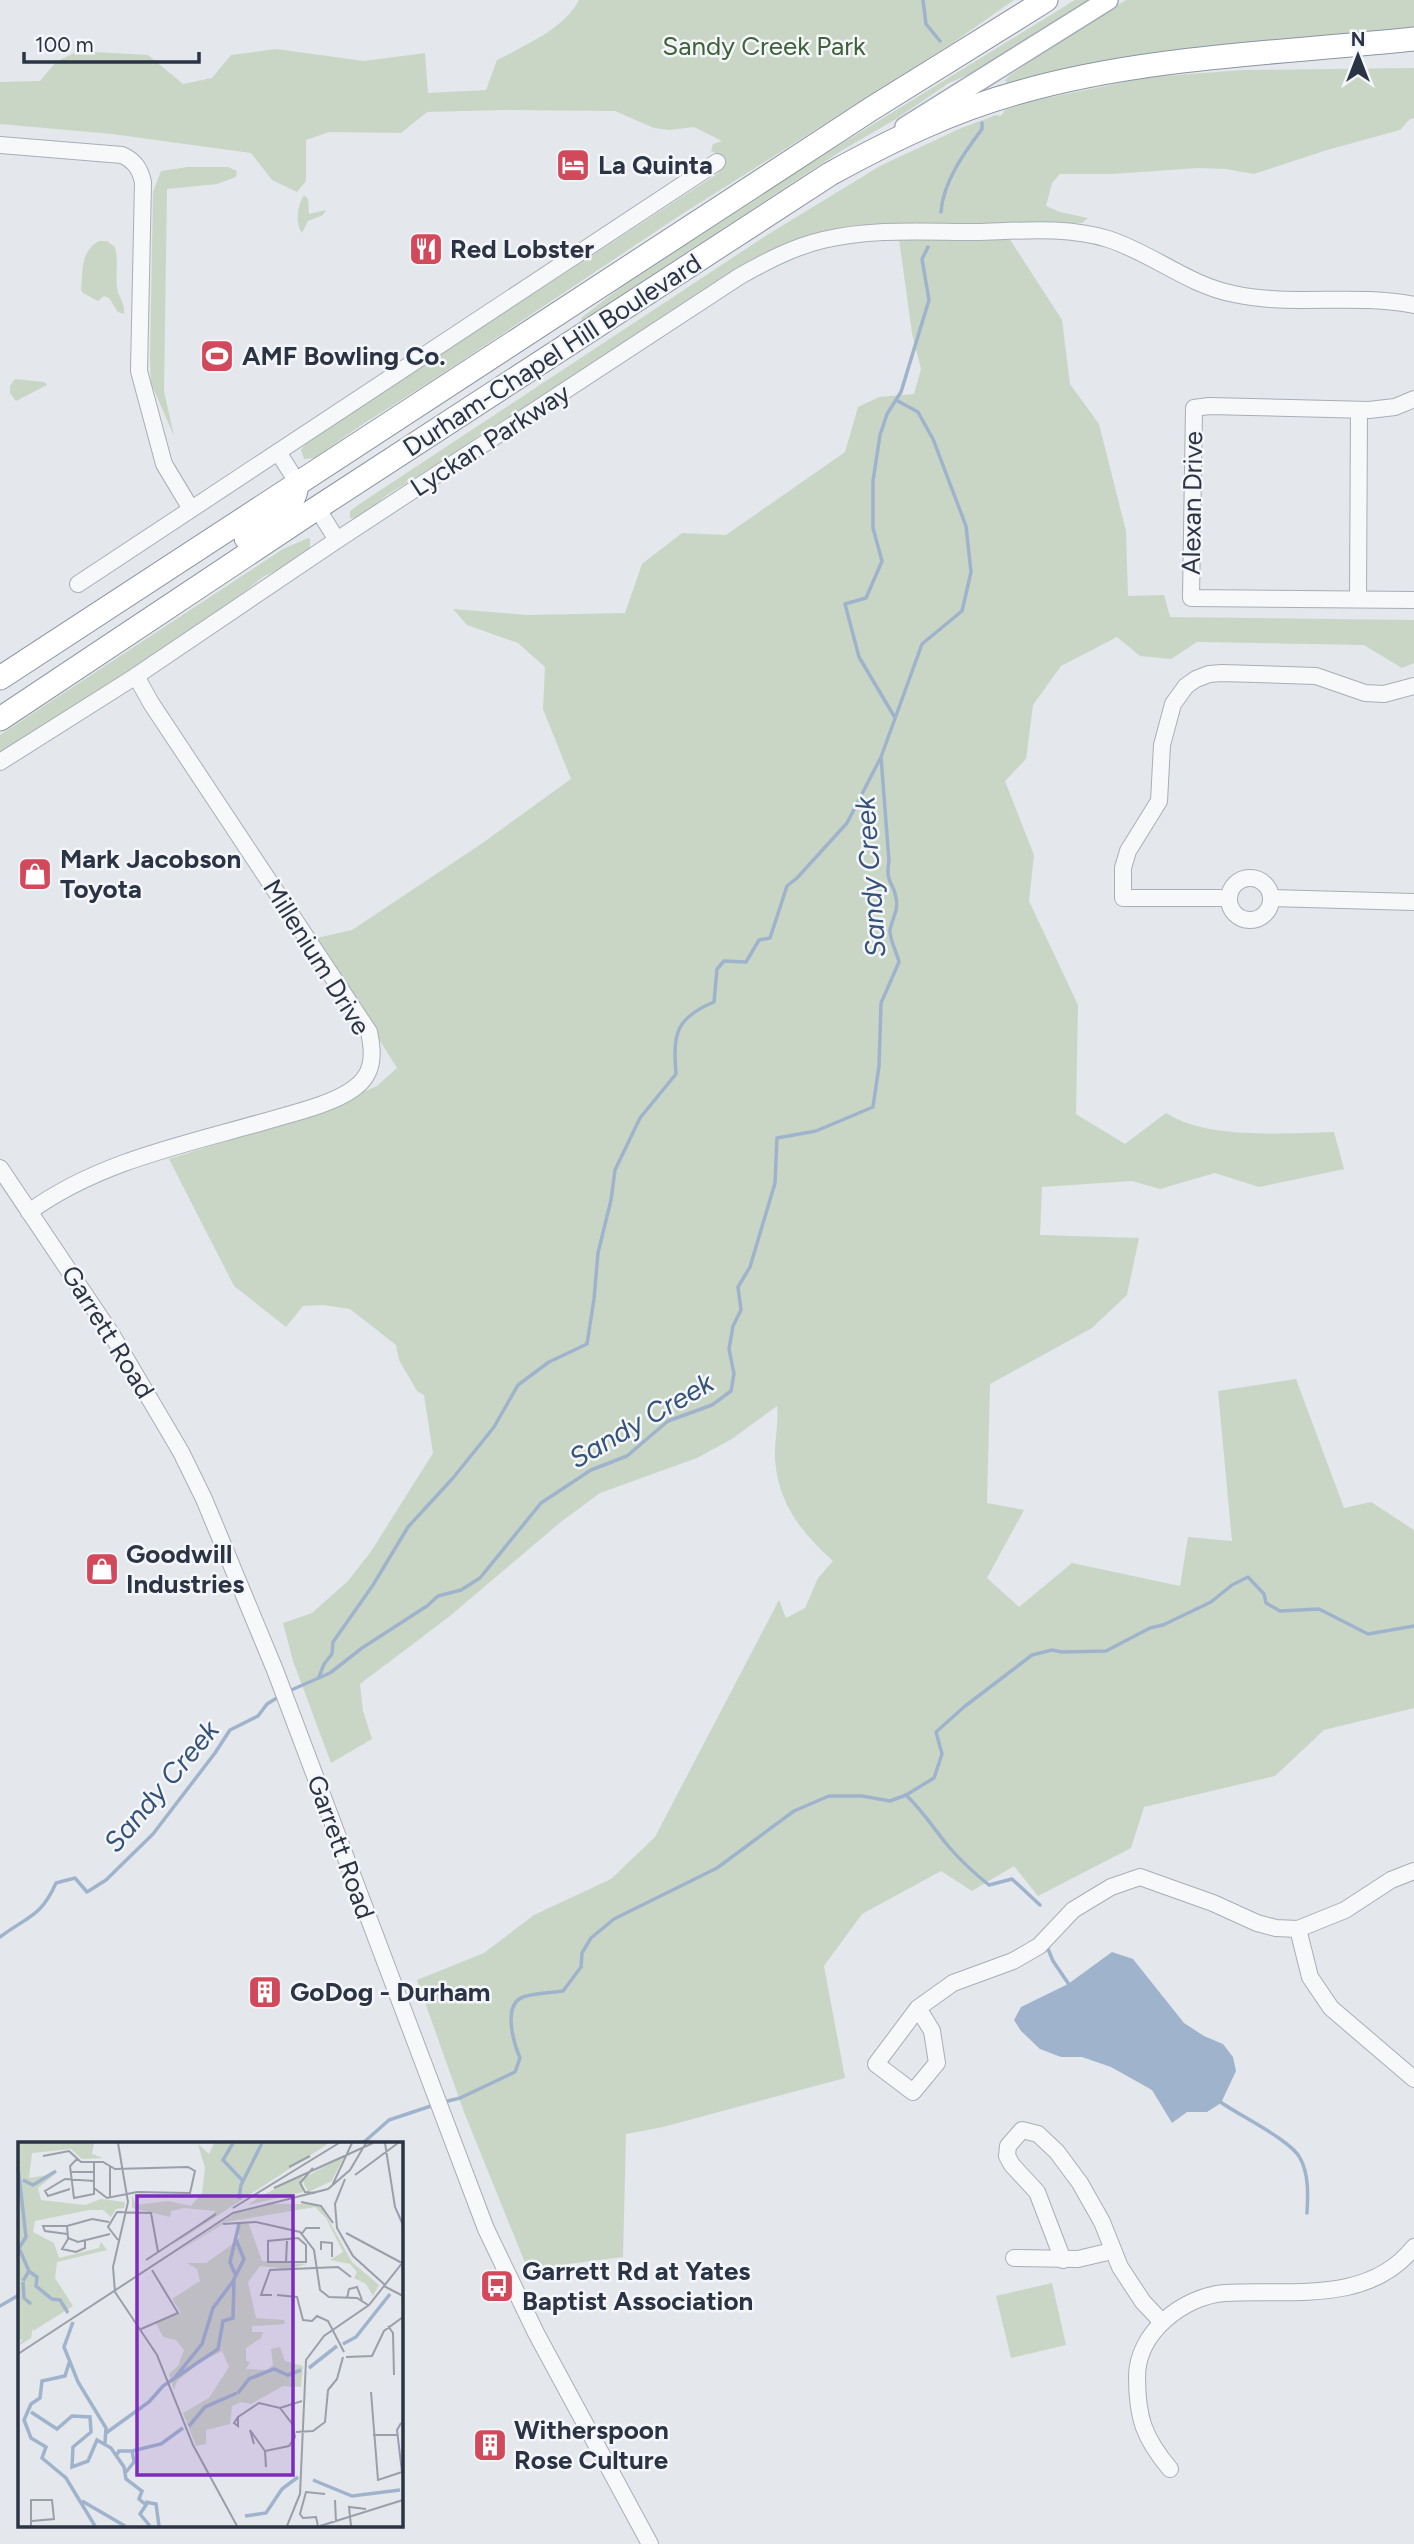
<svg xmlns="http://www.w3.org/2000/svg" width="1414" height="2544" font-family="Figtree,sans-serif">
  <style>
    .green { fill: #c9d6c5 }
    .water { fill: #9fb4cc }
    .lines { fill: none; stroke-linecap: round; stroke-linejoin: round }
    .stream { stroke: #9fb4cc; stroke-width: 3.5 }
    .minor-casing { stroke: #a9aeb7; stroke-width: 18 }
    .major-casing { stroke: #a3abb8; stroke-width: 22 }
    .highway-casing { stroke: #8b94a3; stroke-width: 25 }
    .minor { stroke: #f7f8fa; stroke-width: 16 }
    .major { stroke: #fff; stroke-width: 19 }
    .highway { stroke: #fff; stroke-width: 23 }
    .labels { text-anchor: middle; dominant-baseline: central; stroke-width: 5; stroke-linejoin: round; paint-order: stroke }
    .park-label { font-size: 26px; fill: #3f6138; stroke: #f4f6f9 }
    .poi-label { font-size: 26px; font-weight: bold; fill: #2b3445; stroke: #f4f6f9; text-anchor: start }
    .street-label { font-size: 26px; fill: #2b3445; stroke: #f4f6f9 }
    .water-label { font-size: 28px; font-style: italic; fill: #34527a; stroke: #f4f6f9 }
    .inset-river { fill: none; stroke: #9fb4cc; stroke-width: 3.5 }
    .inset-road { fill: none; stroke: #9a9fa9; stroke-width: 2 }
    .view { fill: #7b2cbf; fill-opacity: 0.15; stroke: #7b2cbf; stroke-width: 3.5 }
    .inset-edge { fill: none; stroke: #2b3445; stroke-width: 3.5 }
  </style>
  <rect width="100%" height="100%" fill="#e4e7ec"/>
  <!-- green -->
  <g class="green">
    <path d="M579,0H1014L951,44L679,216L439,376L360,426L315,458L304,459L301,450L307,442L717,174L723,167L720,155L711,151L713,144L722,141L694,127L670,130L654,128L615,111L502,110L427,112L401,133L329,132L306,140V181L297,192L272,180L251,153L112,134L0,124V82L40,81L56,62L78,51L148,55L183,84L212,78L231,55L276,49L364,61L425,53L428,93L486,90L497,60C524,46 565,28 579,0Z"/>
    <polygon points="1075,0 1093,0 972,73 949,83 896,119 841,151 582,321 581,318 621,287 807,165"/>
    <polygon points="1126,0 1414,0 1414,28 1007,83 1005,80 1009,76 1070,34"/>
    <polygon points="1414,68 1414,118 1410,119 1400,130 1327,150 1254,174 1226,169 1198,168 1112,174 1060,174 1052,183 1046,206 1060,212 1088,218 1082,223 811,237 557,390 546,393 477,437 470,444 387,495 358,519 350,518 350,511 361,503 767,235 880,166 959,129 996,115 1001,116 1005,110 1032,101 1149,77 1243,70"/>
    <polygon points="188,167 228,167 237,171 236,177 217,184 167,189 164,391 174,436 151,383 150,358 153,192 161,171"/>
    <path d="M304,195L308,199L309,214L326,210L323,215L308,221L302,233C295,223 297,206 304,195Z"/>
    <path d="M1009,238L1062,320L1070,384L1099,424L1126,531L1128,596L1164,595L1170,617L1414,620V663L1402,668L1364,645L1197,642L1171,659L1140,656L1117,637L1061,666L1033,705L1026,759L1005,781L1034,855L1029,901L1078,1005L1076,1114L1125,1144L1166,1113C1208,1140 1284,1133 1334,1132L1344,1169L1259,1187L1215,1173L1160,1189L1132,1181L1042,1187L1040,1235L1139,1238L1127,1295L1092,1328L990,1384L987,1503L1024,1510L987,1578L1019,1607L1072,1563L1180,1586L1188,1537L1232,1541L1218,1391L1296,1379L1344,1508L1371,1502L1414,1530V1708L1324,1730L1275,1776L1144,1807L1131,1848L1038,1896L1014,1866L972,1891L941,1871L862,1914L824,1966L845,2078L663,2127L626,2134L623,2257L568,2264L532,2280L464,2112L417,1980L484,1953L534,1915L611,1879L655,1837L779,1600L786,1618L805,1608L818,1578L833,1561C801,1532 779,1505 775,1460C774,1442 779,1423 777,1406L732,1439L697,1458L600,1493L562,1521L450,1616L360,1684L363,1711L372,1739L331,1763L293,1661L283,1623L312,1613L348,1581L372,1550L433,1453L424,1395L417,1391L399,1360L396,1345L350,1309L323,1305L303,1306L286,1327L234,1286L169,1159L315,1113L377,1086L397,1068L316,938L352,930L484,842L571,779L543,709L545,667L518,643L467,625L453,609L528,615L625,613L642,564L682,533L726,535L845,452L858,407L879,397L914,394L921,369L912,333L899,239Z"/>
    <path d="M99,241H107L115,247C119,264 115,272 117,287C118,298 125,300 124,314L118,312L109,298L104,296L98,301L83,293L81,290C83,272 80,251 99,241Z"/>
    <polygon points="15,379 44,382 47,385 16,401 10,393 10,386"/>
    <polygon points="308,538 310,539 310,548 291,563 263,577 220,611 170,645 0,753 0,735 283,549"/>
    <polygon points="1052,2283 1066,2345 1011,2358 996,2296"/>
  </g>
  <!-- water -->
  <polygon class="water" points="1112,1952 1133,1959 1184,2023 1204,2036 1223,2044 1233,2057 1236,2071 1221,2103 1207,2112 1187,2112 1172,2123 1152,2090 1111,2067 1082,2057 1061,2057 1040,2049 1021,2031 1014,2020 1021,2007 1068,1984"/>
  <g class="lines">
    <!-- stream -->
    <g class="stream">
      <polyline points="923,0 926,24 940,41"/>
      <path d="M941,212C943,182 964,153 982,129V123"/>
      <polyline points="894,716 859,657 845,604 866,598 882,561 873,528 873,481 880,435 887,414 901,392 929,300 922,259 928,247"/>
      <path d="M319,1677L324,1664L332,1654L333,1642L373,1585L408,1527L453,1478L494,1427L518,1385L549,1362L587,1344L594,1299L598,1253L611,1200L615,1170L640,1118L676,1074C673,1034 675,1018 714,1002L717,969L724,961L746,962L759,940L770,938L787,886L797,878L847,823L880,759"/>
      <path d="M289,1691L330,1673L362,1648L427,1606L438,1596L461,1590L480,1578L541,1503L591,1470L627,1456L668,1421L712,1405L731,1391L734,1374L729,1349L733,1326L741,1310L738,1287L750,1267L775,1183L777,1138L816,1131L873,1107L879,1066L881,1003L899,962C897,953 889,938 890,930C892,919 899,909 896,898C894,882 885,884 889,861L881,757L922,644L962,611L971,572L966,526L933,439L918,412L896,400"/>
      <path d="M906,1795C923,1811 934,1829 949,1847C961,1861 974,1873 989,1885L1012,1879L1040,1905"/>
      <path d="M0,1937C28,1916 41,1917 56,1883L75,1878L87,1892L106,1880L153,1834L215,1753L230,1730L258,1716L267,1704L280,1696"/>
      <polyline points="1048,1949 1053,1961 1070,1986"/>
      <path d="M1219,2101C1238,2115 1291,2140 1300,2158C1309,2174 1308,2195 1307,2213"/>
      <path d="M444,2102L460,2098L515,2072L520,2058C514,2044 502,2005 523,1997C535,1993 550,1993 563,1991L581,1967L582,1953L591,1938L614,1919L717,1868L794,1811L829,1796H862L890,1801L906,1795L934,1778L942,1754L936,1732L964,1707L1032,1655L1052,1650L1062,1652L1106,1651L1150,1628L1163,1625L1211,1602L1232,1585L1248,1577L1264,1594L1266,1603L1280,1611L1319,1609L1368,1634L1414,1626"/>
      <polyline points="363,2143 389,2120 434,2105"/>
      <polyline points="0,2306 19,2295"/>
    </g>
    <!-- minor casing -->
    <g class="minor-casing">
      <g id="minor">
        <path d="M0,145L122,155C135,161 140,169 143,182L139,371L164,464L191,509"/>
        <polyline points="1414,399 1395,407 1369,410 1209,406 1194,408 1191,598 1414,600"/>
        <polyline points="278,452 297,482"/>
        <polyline points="317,508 337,540"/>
        <polyline points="78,584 717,162"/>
        <polyline points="1358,599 1359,410"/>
        <path d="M0,762L136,676L337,540L740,276C767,261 793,247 823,240C873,228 925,232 976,232C1019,231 1066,226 1108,239C1152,253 1188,285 1234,294C1293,307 1355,293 1414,305"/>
        <circle cx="1250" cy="899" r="21"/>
        <polyline points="1229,898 1123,898 1123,868 1128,851 1159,801 1162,745 1173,704 1186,686 1196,679 1209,674 1222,673 1316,676 1365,693 1384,694 1414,686"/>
        <polyline points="1271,898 1414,902"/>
        <polyline points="0,1168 112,1335 181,1452 204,1499 275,1670 486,2229 536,2333 650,2544"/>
        <path d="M29,1212C98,1162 182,1145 263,1122C289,1114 331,1105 353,1089C374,1075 374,1054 369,1032L151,703L136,676"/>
        <polyline points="1298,1929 1310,1977 1331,2008 1414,2079"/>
        <polyline points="918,2008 932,2031 937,2063 913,2092 876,2064 918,2008 953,1983 1013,1961 1039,1946 1073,1910 1111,1887 1140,1877 1213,1903 1257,1923 1276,1928 1298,1929 1345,1910 1391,1880 1414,1871"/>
        <polyline points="1014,2258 1078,2259 1112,2251"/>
        <polyline points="1063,2260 1037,2192 1012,2165 1007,2156 1008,2146 1022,2130 1038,2134 1057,2152 1080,2183 1102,2222 1120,2267 1143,2302 1162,2322"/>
        <path d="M1170,2469C1144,2438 1137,2418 1137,2377C1137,2333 1183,2296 1225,2293C1290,2289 1368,2305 1414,2247"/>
      </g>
    </g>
    <!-- major casing -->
    <g class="major-casing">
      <polyline id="major" points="905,127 1108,0"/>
    </g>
    <!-- highway casing -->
    <g class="highway-casing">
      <g id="highway">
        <path d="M246,538C266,523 297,511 297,482"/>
        <polyline points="0,678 871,109 1046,0"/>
        <path d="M0,719L317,508L830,174C890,141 953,110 1020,92C1147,56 1283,53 1414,39"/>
      </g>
    </g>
    <!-- minor -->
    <use href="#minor" class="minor"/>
    <!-- major -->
    <use href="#major" class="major"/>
    <!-- highway -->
    <use href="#highway" class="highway"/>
  </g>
  <!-- icons -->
  <defs>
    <g id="hotel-square" transform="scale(1.75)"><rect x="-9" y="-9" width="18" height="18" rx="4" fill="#d1495b" stroke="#f4f6f9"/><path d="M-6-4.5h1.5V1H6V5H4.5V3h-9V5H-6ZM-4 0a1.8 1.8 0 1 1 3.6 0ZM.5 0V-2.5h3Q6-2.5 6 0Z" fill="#fff"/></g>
    <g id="restaurant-square" transform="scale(1.75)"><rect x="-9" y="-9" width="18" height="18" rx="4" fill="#d1495b" stroke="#f4f6f9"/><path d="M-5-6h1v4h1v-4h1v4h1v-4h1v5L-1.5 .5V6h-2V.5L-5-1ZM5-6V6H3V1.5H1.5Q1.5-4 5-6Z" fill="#fff"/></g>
    <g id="stadium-square" transform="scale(1.75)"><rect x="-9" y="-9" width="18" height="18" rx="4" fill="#d1495b" stroke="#f4f6f9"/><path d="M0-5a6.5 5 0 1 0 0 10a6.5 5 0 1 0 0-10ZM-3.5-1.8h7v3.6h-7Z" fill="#fff"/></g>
    <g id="shop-square" transform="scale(1.75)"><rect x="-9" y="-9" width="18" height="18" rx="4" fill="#d1495b" stroke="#f4f6f9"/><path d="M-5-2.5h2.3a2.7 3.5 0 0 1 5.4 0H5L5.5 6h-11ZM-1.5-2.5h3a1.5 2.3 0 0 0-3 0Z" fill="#fff"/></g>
    <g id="building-square" transform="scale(1.75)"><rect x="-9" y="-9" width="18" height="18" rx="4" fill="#d1495b" stroke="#f4f6f9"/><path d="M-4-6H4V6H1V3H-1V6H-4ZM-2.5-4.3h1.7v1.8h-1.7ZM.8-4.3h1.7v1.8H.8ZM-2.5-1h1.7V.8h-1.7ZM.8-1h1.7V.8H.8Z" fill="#fff"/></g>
    <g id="bus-square" transform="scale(1.75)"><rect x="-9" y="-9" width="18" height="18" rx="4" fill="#d1495b" stroke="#f4f6f9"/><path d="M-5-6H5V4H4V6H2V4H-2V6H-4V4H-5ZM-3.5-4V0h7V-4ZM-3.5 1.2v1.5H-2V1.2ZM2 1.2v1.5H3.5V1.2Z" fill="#fff"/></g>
  </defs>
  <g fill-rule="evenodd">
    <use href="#hotel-square" x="573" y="165"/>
    <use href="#restaurant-square" x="426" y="249"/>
    <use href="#stadium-square" x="217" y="356"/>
    <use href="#shop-square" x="35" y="874"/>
    <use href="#shop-square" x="102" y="1569"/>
    <use href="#building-square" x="265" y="1992"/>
    <use href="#bus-square" x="497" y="2286"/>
    <use href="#building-square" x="490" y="2445"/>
  </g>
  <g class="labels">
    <!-- park labels -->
    <g class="park-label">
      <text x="764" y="46">Sandy Creek Park</text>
    </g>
    <!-- poi labels -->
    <g class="poi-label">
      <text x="598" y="165">La Quinta</text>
      <text x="450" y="249">Red Lobster</text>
      <text x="242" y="356">AMF Bowling Co.</text>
      <text x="60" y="859">Mark Jacobson<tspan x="60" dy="30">Toyota</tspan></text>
      <text x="126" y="1554">Goodwill<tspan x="126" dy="30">Industries</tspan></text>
      <text x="290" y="1992">GoDog - Durham</text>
      <text x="522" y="2271">Garrett Rd at Yates<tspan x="522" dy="30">Baptist Association</tspan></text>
      <text x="514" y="2430">Witherspoon<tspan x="514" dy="30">Rose Culture</tspan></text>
    </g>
    <!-- street labels -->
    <g class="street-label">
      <text transform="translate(552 355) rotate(-33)">Durham-Chapel Hill Boulevard</text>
      <text transform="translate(490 440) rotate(-33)">Lyckan Parkway</text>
      <text transform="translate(1192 503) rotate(-89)">Alexan Drive</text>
      <text transform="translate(317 957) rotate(58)">Millenium Drive</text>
      <text transform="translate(108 1332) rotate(58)">Garrett Road</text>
      <text transform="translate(341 1847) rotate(70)">Garrett Road</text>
    </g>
    <!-- water labels -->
    <g class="water-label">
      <text transform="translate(870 877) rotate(-94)">Sandy Creek</text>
      <text transform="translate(641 1420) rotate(-30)">Sandy Creek</text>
      <text transform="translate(161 1786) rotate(-50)">Sandy Creek</text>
    </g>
  </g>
  <!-- overview -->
  <g transform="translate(18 2142)">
    <rect width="385" height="385" fill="#e4e7ec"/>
    <path d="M0,1H76L74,12L85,16L64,17L53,7L14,11L11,36L37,32L20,46L23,58L67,63L83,57L107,60L106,66L98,67L93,75L85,68H71L17,79L15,90L36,101L41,116L81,106L83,100L89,108L39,120L37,136L55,164L15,189V185L13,196L0,204L5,197L0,199ZM196,1H311L153,104L198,69L166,66L153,69L152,75L114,66V53L118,63L150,59L173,64L184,51L187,26L180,2L191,12ZM326,14L314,39L290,50L284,37ZM284,32L285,50L230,63L240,56ZM252,62H295L304,66L334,120L361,143L355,154L348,142L336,136L339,130L332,122L312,118L325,110L308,76L297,65L208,80L158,111L216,72ZM218,80H230L244,119L288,122L273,127L242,124L230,140L238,176L266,178L267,182L234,184V190H245L243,196L228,206V219L232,220L228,227L249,228L255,223L253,207L262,205L267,219L285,224L283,245L265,244L233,262L223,260L214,264L212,282L188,288V302L178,304L165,271L191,256L211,225L204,209L181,221L159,239L156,248L151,232L160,224L166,208L158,198L145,195L138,181L163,171L154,157L182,139L179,127L169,121H188L212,104L221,95Z" fill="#c9d6c5"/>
    <path class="inset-river" d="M215,1L205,18L225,39M0,25L8,95L1,106L11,129L5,139M5,38L15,43L38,29M221,57L223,43L244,1M12,130L19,135L18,144L34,157L42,158L50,171M217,132L212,120L221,82M5,140L6,156L13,162M55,180L46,205L60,240L88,286L87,301M325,202L338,195L372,152M52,218L47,234L24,239L22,256L13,262L6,278L13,296L28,305L24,316L48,336L77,384M291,226L319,204M155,238L184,202L195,166L216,138M220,251L231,237L256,227L270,233L283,228M13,270L39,287L54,274L72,275L73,290L55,305L54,325L70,319L79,298L93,306L106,325L108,337L124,349L121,357L128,363L122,372L132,384M171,284L187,265L219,251M88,291L131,260L145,244L200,207L205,179L215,176L216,137L226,117L218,98M114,309L143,302L165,286M98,314L101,309H114L116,320L108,330M295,338L334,354L382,348M64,359L107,384M127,360L138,362L141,384M227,374L248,371L264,347L280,335"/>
    <path class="inset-road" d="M100,1L110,60L95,125L97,150L139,213L175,303L219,384M367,1L377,65L385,83M25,14L51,9L63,20H85L97,27L170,25L177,29L172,51L119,50L89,56L76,46M59,17L52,24L56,56L76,52V20M92,24V56M271,25L292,14M295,26L282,41L287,50L297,51M52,30H76M337,33L380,1M327,37L317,62L319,86L335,114L367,143M314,44L334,1M256,46L355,1M52,47L30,54L27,49L47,37L76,39M283,60L303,64L315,81M215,66L321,1M205,82L238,80L282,90L296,108L302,148L311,155L339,156L350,163M49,84L74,77L91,80M328,91L384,121M49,92L27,89L25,84H49L50,96L60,100L92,92M283,93L288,86H302M280,96L288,103V120H250V99ZM50,97L44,107L58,110L67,106V98M100,98L90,85L99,70L133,71L140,110M303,108V100L314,101V115M128,118L198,72M268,120L269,99M366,144L385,154M254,153H243L252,128L320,125L333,135M259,153L279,155L285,178L294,179L299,174L310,179L326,210M329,156L331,147L339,145L344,158M370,184L375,191L376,233M123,187L160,171L134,128M0,212L215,71L310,47L332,28L348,1M328,215L354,214L366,189L385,175M353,250L360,338L384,330L379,288L383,281M220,275V284L216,281L220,275L241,261L262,266L284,259M278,290L295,289L307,280L310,248L319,237L325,215M355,293H379M236,302L232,288L247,309M248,325L247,309L271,304L277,295L275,283L262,266M317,358L318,380M13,384V358H34L36,377L14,379M269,384L282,352L288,218L306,194L351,163L385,120M300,384L298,375L285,376L282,372L288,350L307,352M302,384L385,358M333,384L331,365L348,367"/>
    <path class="view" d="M119,54H275V333H119Z"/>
    <rect width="385" height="385" class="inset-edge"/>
  </g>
  <!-- north arrow -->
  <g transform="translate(1358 56)" stroke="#f4f6f9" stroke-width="5" paint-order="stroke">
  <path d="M0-5L12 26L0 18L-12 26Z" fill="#2b3445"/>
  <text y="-10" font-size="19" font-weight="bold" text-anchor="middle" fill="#2b3445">N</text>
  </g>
  <!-- scale -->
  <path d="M24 52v10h175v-10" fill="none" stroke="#2b3445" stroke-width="3.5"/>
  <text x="35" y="52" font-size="21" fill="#2b3445" stroke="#f4f6f9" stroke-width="5" paint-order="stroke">100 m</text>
</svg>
